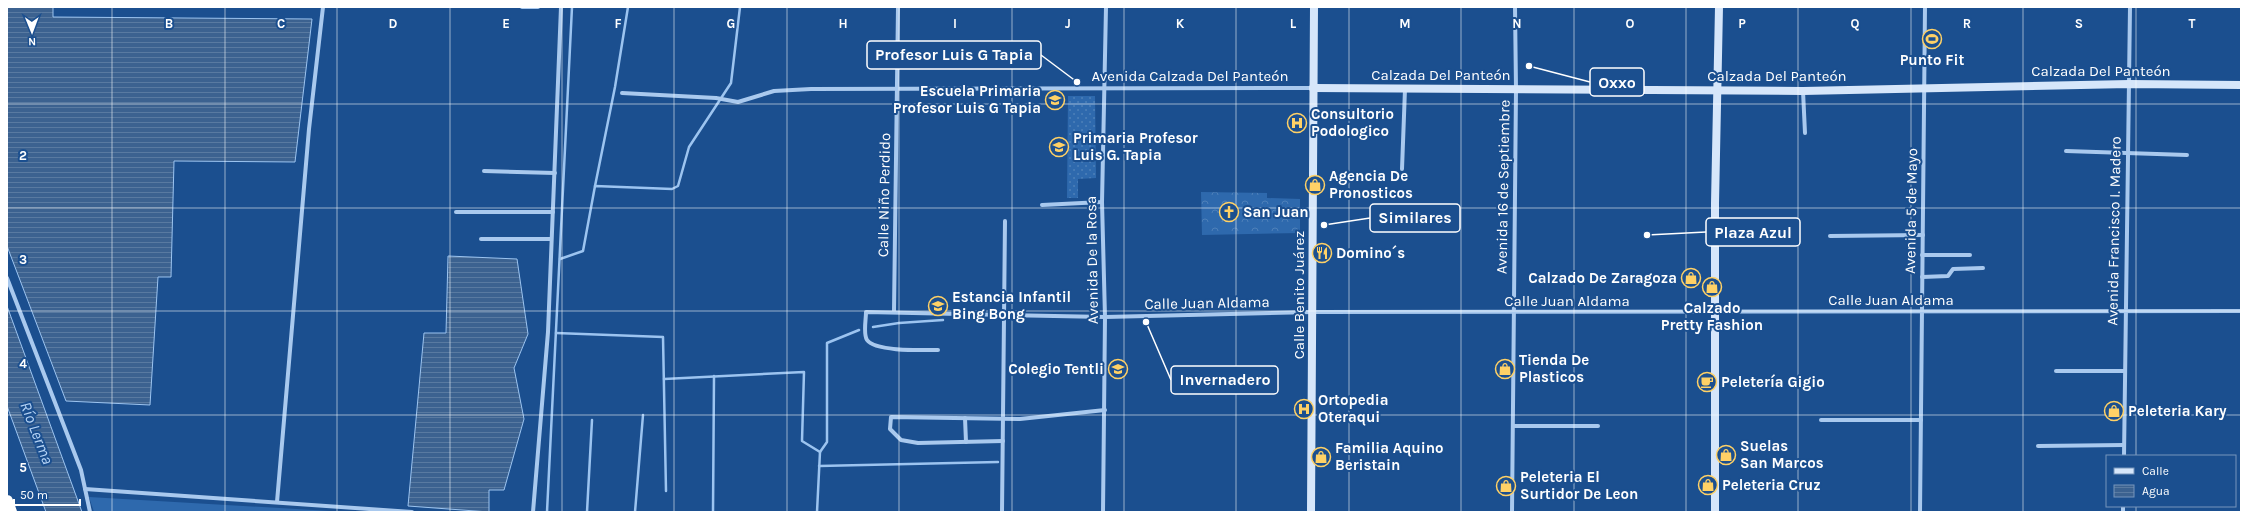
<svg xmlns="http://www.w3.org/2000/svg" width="2248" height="519" font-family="Karla,sans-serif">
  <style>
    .forest { fill: url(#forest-crowns) }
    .garden { fill: url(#garden-dots) }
    .pitch { fill: #2e69ad }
    .water { fill: url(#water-rules); stroke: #9cc4f0 }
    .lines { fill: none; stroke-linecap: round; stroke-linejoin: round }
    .stream { stroke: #9cc4f0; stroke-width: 2.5 }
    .minor { stroke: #a9c9ee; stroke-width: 4 }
    .secondary { stroke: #d6e6fa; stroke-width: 8 }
    .motorway { stroke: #fff; stroke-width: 12 }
    .grid { fill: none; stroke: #fff; stroke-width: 1; stroke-opacity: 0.55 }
    .labels { text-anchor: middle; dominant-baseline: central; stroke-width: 4; stroke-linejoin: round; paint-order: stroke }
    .poi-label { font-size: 15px; font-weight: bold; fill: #fff; stroke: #1b4f8f; text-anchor: start }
    .street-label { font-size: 15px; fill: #fff; stroke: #1b4f8f }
    .water-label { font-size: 16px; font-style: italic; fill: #b5d3f5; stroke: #1b4f8f }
    .grid-label { font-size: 13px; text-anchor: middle; font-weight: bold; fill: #fff; stroke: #1b4f8f; stroke-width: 4; stroke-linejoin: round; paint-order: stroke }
    .leader { fill: none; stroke: #fff; stroke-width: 1.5 }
    .callout-dot { fill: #fff; stroke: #1b4f8f; stroke-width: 1.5 }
    .callout { fill: #1b4f8f; stroke: #fff; stroke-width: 1.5 }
    .callout-label { font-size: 16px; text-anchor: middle; font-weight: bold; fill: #fff }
  </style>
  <defs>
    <pattern id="forest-crowns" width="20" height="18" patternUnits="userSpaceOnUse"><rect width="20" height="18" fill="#2e69ad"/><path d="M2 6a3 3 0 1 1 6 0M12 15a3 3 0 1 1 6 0" fill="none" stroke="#4d80b9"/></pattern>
    <pattern id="garden-dots" width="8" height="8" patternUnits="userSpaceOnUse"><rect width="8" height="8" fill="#2e69ad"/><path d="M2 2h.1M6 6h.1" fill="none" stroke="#4d80b9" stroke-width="1.8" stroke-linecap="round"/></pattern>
    <pattern id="water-rules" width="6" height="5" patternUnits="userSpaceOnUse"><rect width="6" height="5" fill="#3c6290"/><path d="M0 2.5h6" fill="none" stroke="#597aa1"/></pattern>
  </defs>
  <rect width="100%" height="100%" fill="#1b4f8f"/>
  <!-- forest -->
  <polygon class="forest" points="1201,192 1267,193 1267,198 1300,199 1300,233 1202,235"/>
  <!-- garden -->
  <polygon class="garden" points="1068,96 1095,96 1096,178 1078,179 1078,198 1067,198"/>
  <!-- pitch -->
  <polygon class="pitch" points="89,497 348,512 94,512"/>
  <!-- water -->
  <g class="water">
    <polygon points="7,7 53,7 53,17 312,19 295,162 174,161 171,277 158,277 150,405 66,401 7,246"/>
    <polygon points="448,256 517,259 528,334 514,368 524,419 504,490 489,490 489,512 408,506 424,333 446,333"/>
    <polygon points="7,306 82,512 46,512 7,406"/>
  </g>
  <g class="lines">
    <!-- stream -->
    <g class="stream">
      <polyline points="595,186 615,87 628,7"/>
      <polyline points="560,259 583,251 595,186 672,189 678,186 689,147 731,83 740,7"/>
      <polyline points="873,327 899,323 943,320"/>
      <polyline points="556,333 663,337 666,491"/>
      <polyline points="664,379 804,372 802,441 820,452"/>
      <polyline points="819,466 998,462"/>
      <polyline points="547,512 572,7"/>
      <polyline points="587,512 592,420"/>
      <polyline points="635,512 643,415"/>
      <polyline points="713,512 714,376"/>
      <polyline points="817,512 820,452 827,442 827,343 859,330"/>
    </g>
    <!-- minor -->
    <g class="minor">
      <polyline points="522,7 538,7"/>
      <polyline points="1803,91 1805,133"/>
      <polyline points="622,93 716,98 738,102 774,91 811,89 1313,88"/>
      <polyline points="2066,151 2187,155"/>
      <polyline points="1402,169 1405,89"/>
      <polyline points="484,171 555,173"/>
      <polyline points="1042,205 1102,202"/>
      <polyline points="456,212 553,212"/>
      <polyline points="1830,236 1923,235"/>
      <polyline points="481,239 551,239"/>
      <polyline points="1922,255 1970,255"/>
      <polyline points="1922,277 1948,276 1953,269 1983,268"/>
      <polyline points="7,278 81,470 90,512"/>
      <polyline points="894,311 898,7"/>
      <path d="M938,350C925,350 875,352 867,340C863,334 866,320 866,312L1105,317L1313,312L2241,311"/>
      <polyline points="2056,371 2124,371"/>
      <polyline points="965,418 966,442"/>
      <polyline points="1821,420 1921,420"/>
      <polyline points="1513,426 1598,426"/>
      <polyline points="1003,441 918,443 901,440 890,429 891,417 1020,419 1105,410"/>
      <polyline points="2038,446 2124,445"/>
      <polyline points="2124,456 2130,7"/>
      <polyline points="85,489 412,512"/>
      <polyline points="277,502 309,129 323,7"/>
      <polyline points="533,512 548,332 561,7"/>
      <polyline points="1002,512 1005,221"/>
      <polyline points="1103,512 1105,317 1102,202 1106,7"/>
      <polyline points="1512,512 1516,89 1515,7"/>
      <polyline points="1920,512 1925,7"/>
      <polyline points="2123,512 2123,506"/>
    </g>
    <!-- secondary -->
    <g class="secondary">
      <polyline points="1313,88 1803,91 2129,84 2241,85"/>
      <polyline points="1311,512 1314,7"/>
      <polyline points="1715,512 1715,203 1719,7"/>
    </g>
    <!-- motorway -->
    <polyline class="motorway" points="7,501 11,512"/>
  </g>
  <!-- grid -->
  <path class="grid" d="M112,7V512M225,7V512M337,7V512M450,7V512M562,7V512M674,7V512M787,7V512M899,7V512M1012,7V512M1124,7V512M1236,7V512M1349,7V512M1461,7V512M1574,7V512M1686,7V512M1798,7V512M1911,7V512M2023,7V512M2136,7V456M7,104H2241M7,208H2241M7,311H2241M7,415H2241M2136,506V512"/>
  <!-- icons -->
  <defs>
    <g id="stadium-ring" transform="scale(1)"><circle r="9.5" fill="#1b4f8f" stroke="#ffd166" stroke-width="1.5"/><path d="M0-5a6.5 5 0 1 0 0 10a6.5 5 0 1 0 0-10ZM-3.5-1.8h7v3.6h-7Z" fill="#ffd166"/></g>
    <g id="school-ring" transform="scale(1)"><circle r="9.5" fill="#1b4f8f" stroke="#ffd166" stroke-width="1.5"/><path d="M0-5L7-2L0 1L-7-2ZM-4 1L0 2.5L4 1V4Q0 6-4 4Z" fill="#ffd166"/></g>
    <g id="hospital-ring" transform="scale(1)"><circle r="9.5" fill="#1b4f8f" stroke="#ffd166" stroke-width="1.5"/><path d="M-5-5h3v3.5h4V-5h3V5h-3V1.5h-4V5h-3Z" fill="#ffd166"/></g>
    <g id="shop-ring" transform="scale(1)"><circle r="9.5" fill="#1b4f8f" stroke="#ffd166" stroke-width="1.5"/><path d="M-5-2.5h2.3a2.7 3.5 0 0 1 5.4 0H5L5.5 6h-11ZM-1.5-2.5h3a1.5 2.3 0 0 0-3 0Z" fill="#ffd166"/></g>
    <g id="church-ring" transform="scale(1)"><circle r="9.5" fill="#1b4f8f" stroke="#ffd166" stroke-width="1.5"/><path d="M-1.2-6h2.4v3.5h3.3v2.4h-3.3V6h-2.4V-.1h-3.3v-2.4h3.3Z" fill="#ffd166"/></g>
    <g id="restaurant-ring" transform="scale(1)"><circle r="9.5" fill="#1b4f8f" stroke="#ffd166" stroke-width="1.5"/><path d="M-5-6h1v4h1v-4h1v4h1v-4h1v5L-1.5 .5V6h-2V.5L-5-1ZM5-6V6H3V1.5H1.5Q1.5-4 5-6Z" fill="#ffd166"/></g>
    <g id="cafe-ring" transform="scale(1)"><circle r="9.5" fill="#1b4f8f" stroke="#ffd166" stroke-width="1.5"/><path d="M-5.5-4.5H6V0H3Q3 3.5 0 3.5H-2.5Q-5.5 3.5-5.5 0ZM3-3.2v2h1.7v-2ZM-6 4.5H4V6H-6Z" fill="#ffd166"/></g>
  </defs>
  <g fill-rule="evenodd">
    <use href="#stadium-ring" x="1932" y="39"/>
    <use href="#school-ring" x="1055" y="100"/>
    <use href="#hospital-ring" x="1297" y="123"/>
    <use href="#school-ring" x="1059" y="147"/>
    <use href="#shop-ring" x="1315" y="185"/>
    <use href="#church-ring" x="1229" y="212"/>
    <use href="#restaurant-ring" x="1322" y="253"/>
    <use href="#shop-ring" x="1691" y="278"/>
    <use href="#shop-ring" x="1712" y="287"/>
    <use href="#school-ring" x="938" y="306"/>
    <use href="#school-ring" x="1118" y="369"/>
    <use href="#shop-ring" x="1505" y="369"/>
    <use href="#cafe-ring" x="1707" y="382"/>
    <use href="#hospital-ring" x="1304" y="409"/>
    <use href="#shop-ring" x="2114" y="411"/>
    <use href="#shop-ring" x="1726" y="455"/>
    <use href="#shop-ring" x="1321" y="457"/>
    <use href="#shop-ring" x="1708" y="485"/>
    <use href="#shop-ring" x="1506" y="486"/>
  </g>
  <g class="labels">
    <!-- poi labels -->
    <g class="poi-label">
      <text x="1932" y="60" text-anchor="middle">Punto Fit</text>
      <text x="1041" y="91" text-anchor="end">Escuela Primaria<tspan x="1041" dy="17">Profesor Luis G Tapia</tspan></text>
      <text x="1311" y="114">Consultorio<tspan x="1311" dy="17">Podologico</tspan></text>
      <text x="1073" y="138">Primaria Profesor<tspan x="1073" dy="17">Luis G. Tapia</tspan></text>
      <text x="1329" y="176">Agencia De<tspan x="1329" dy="17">Pronosticos</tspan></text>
      <text x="1243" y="212">San Juan</text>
      <text x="1336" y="253">Domino´s</text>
      <text x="1677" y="278" text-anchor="end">Calzado De Zaragoza</text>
      <text x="952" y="297">Estancia Infantil<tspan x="952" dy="17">Bing Bong</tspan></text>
      <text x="1712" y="308" text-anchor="middle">Calzado<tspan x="1712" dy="17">Pretty Fashion</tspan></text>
      <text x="1519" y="360">Tienda De<tspan x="1519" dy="17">Plasticos</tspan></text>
      <text x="1104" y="369" text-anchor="end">Colegio Tentli</text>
      <text x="1721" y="382">Peletería Gigio</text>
      <text x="1318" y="400">Ortopedia<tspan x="1318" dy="17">Oteraqui</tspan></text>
      <text x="2128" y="411">Peleteria Kary</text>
      <text x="1740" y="446">Suelas<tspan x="1740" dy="17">San Marcos</tspan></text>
      <text x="1335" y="448">Familia Aquino<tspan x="1335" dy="17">Beristain</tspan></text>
      <text x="1520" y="477">Peleteria El<tspan x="1520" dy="17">Surtidor De Leon</tspan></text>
      <text x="1722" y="485">Peleteria Cruz</text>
    </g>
    <!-- street labels -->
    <g class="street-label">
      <text x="2101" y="71">Calzada Del Panteón</text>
      <text x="1441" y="75">Calzada Del Panteón</text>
      <text x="1190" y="76">Avenida Calzada Del Panteón</text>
      <text x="1777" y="76">Calzada Del Panteón</text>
      <text transform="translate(1503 187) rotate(-89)">Avenida 16 de Septiembre</text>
      <text transform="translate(884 195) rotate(-89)">Calle Niño Perdido</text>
      <text transform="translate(1911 211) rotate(-89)">Avenida 5 de Mayo</text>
      <text transform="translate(2114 231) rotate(-89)">Avenida Francisco I. Madero</text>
      <text transform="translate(1092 260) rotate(-91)">Avenida De la Rosa</text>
      <text transform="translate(1299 295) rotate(-90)">Calle Benito Juárez</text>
      <text x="1891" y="300">Calle Juan Aldama</text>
      <text x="1567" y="301">Calle Juan Aldama</text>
      <text transform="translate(1207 303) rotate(-1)">Calle Juan Aldama</text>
    </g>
    <!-- water labels -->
    <g class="water-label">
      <text transform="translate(37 433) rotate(69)">Río Lerma</text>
    </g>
  </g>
  <g class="grid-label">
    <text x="169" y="28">B</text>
    <text x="281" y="28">C</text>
    <text x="393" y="28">D</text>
    <text x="506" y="28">E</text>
    <text x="618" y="28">F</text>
    <text x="731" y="28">G</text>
    <text x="843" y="28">H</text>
    <text x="955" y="28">I</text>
    <text x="1068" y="28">J</text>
    <text x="1180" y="28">K</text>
    <text x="1293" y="28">L</text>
    <text x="1405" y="28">M</text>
    <text x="1517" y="28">N</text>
    <text x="1630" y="28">O</text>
    <text x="1742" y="28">P</text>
    <text x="1855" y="28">Q</text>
    <text x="1967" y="28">R</text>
    <text x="2079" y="28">S</text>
    <text x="2192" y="28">T</text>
    <text x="23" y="160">2</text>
    <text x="23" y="264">3</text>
    <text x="23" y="368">4</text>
    <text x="23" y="472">5</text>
  </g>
  <!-- callouts -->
  <path class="leader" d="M1077 82L1041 55M1529 66L1590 82M1324 225L1370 218M1647 235L1706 232M1146 322L1171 380"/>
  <g class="callout-dot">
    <circle cx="1077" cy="82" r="4"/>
    <circle cx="1529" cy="66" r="4"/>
    <circle cx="1324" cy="225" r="4"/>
    <circle cx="1647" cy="235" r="4"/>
    <circle cx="1146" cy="322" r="4"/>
  </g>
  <g class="callout">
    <rect x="867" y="41" width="174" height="28" rx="4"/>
    <rect x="1590" y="68" width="54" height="28" rx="4"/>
    <rect x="1370" y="204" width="90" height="28" rx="4"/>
    <rect x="1706" y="218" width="94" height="28" rx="4"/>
    <rect x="1171" y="366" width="107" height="28" rx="4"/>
  </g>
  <g class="callout-label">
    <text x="954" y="60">Profesor Luis G Tapia</text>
    <text x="1617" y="88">Oxxo</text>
    <text x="1415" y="223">Similares</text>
    <text x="1753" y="238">Plaza Azul</text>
    <text x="1225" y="385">Invernadero</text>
  </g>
  <!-- border -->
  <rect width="2248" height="519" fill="none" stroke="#ffffff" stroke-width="16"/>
  <!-- legend -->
  <rect x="2106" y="455" width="130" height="52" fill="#1b4f8f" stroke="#7695bc"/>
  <rect x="2114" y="468" width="20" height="6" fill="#d6e6fa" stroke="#7695bc"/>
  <text x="2142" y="475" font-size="12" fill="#ffffff">Calle</text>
  <rect x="2114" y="485" width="20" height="12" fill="url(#water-rules)" stroke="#7695bc"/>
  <text x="2142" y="495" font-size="12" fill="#ffffff">Agua</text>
  <!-- north arrow -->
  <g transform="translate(32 32) rotate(179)" stroke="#1b4f8f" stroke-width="3" paint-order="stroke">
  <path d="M0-3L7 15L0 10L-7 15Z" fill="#ffffff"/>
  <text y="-6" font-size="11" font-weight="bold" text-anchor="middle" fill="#ffffff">N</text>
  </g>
  <!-- scale -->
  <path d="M14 499v6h66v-6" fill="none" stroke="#ffffff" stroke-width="2"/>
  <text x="20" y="499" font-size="12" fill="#ffffff" stroke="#1b4f8f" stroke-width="3" paint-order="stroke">50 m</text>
</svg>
